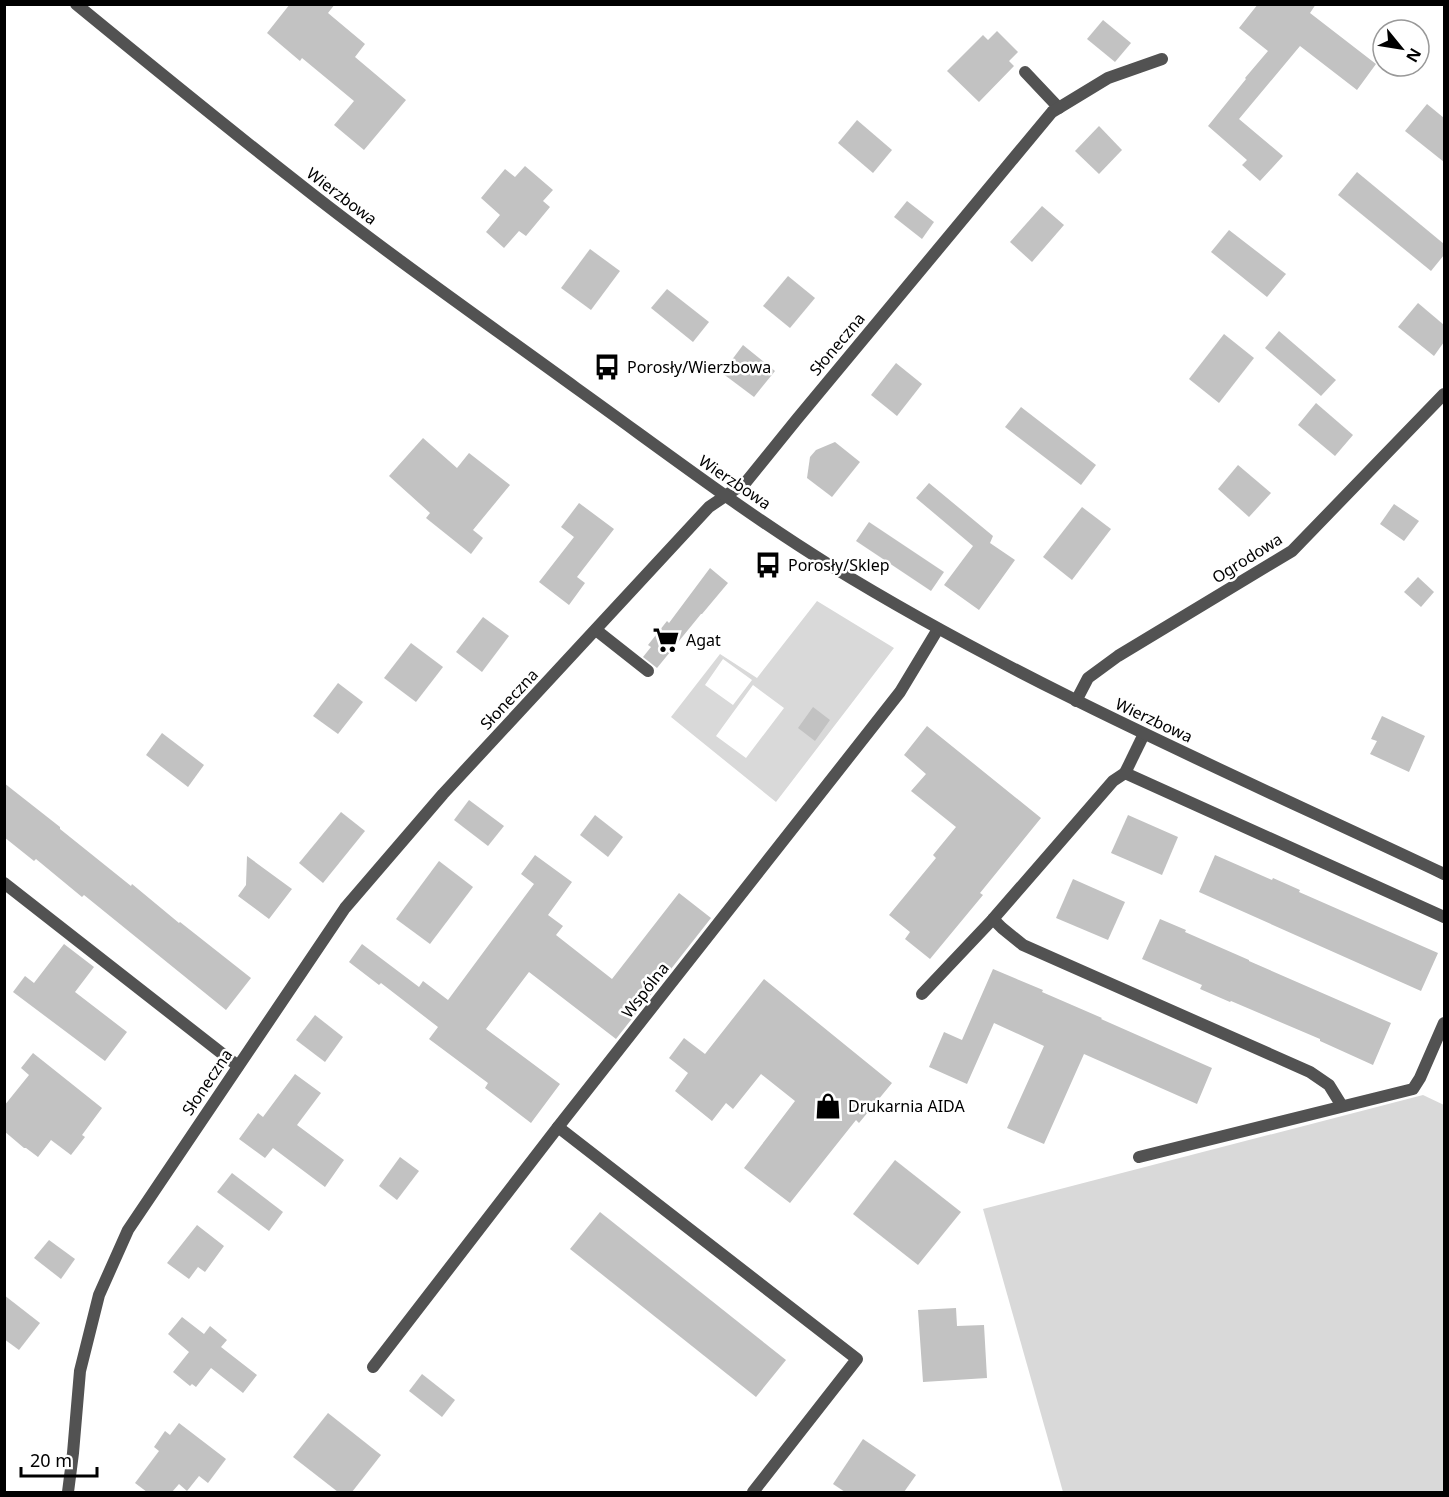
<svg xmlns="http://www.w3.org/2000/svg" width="1449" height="1497" font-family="'Noto Sans',sans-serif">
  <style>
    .green { fill: #d9d9d9; fill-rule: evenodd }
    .building { fill: #c2c2c2 }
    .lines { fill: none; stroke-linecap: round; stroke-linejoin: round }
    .service { stroke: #525252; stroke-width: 12 }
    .minor { stroke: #525252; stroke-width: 12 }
    .tertiary { stroke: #525252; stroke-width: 12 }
    .labels { text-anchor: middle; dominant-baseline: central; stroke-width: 5; stroke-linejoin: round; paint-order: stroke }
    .street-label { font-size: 16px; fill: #000; stroke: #fff }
    .poi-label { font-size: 16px; fill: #000; stroke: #fff; text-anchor: start }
  </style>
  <rect width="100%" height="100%" fill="#fff"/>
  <!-- green -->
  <g class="green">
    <path d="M817,601L894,648L776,802L671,717L720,654L757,678ZM723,659L752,680L733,705L705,685ZM753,685L784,708L746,758L716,736Z"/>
    <polygon points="1423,1095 1444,1105 1444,1492 1063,1492 983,1209"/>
  </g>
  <!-- building -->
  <g class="building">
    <polygon points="290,4 335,4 328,13 365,44 355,57 406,100 364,150 334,125 354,101 302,58 300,61 267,33"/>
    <polygon points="1258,4 1316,4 1310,13 1376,64 1357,90 1300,46 1239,119 1283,156 1260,181 1242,165 1247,160 1208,126 1246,79 1245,78 1268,51 1239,28"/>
    <polygon points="1103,20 1131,43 1115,62 1087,39"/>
    <polygon points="997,31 1018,52 1009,61 1014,66 979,102 947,71 983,35 988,40"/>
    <polygon points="1427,104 1444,118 1444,162 1405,131"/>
    <polygon points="857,120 892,150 873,173 838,143"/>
    <polygon points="1099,126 1122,150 1099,174 1075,151"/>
    <polygon points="525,166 553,190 543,201 550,207 526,236 519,231 504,248 486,232 500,215 481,198 505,169 515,177"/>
    <polygon points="1357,172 1444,244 1444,255 1431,271 1338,195"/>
    <polygon points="907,201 934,222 922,239 894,217"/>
    <polygon points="1042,206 1064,225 1032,262 1010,242"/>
    <polygon points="1229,230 1286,274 1267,297 1211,252"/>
    <polygon points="590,249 620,271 591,310 561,288"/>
    <polygon points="788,276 815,298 790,328 763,306"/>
    <polygon points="667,289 709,322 693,342 651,308"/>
    <polygon points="1418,303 1444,325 1444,342 1434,356 1398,327"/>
    <polygon points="1279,331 1336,380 1321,396 1265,348"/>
    <polygon points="1224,334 1254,358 1219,403 1189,379"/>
    <polygon points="743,345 775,371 754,397 722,373"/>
    <polygon points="896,363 922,384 897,416 871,395"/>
    <polygon points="1316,403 1353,435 1335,456 1298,425"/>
    <polygon points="1021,407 1096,465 1081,485 1005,427"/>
    <polygon points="423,438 457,468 469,453 510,485 473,530 483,538 471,554 426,518 430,513 389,476"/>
    <polygon points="835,442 860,462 832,497 807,478 810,457 816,450"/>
    <polygon points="1238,465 1271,493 1249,517 1218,489"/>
    <polygon points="929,483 993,536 990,543 1015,560 979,610 944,585 973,546 916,498"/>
    <polygon points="579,503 614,529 577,577 585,583 569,605 539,582 574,537 561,527"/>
    <polygon points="1394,504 1419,521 1404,541 1380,524"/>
    <polygon points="1082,507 1111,529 1072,580 1043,557"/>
    <polygon points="869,522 944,572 931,591 856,541"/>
    <polygon points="710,568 728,583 702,614 701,614 657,668 643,657 651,647 648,645 667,621 669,623"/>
    <polygon points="1418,577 1434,592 1421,607 1404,592"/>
    <polygon points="483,617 509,636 482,672 456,652"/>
    <polygon points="411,643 443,667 416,702 384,678"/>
    <polygon points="338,683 363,702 338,734 313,716"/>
    <polygon points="813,707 830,720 815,741 798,728"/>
    <polygon points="1382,716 1425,736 1409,772 1370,754 1377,741 1371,739"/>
    <polygon points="927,726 1041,818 980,893 983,895 930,959 905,939 910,932 889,915 936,858 933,855 956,827 911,791 926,774 904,755"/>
    <polygon points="162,733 204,765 188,787 146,755"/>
    <polygon points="4,783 60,827 60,829 131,886 132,884 179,923 180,922 251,978 226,1010 84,895 82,897 36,859 34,861 4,837"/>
    <polygon points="469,800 504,826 488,846 454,820"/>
    <polygon points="341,812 365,831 323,883 299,863"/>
    <polygon points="595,815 623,837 608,857 580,835"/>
    <polygon points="1128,815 1178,837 1162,875 1111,853"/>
    <polygon points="535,855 572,882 548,915 563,926 556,935 612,979 679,893 711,918 616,1039 529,972 486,1029 560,1084 531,1123 485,1088 488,1083 429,1039 438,1027 381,983 379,985 349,962 362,944 419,987 423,981 448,1000 534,884 521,874"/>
    <polygon points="1215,855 1272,880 1273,878 1300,890 1299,892 1438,953 1421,991 1199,892"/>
    <polygon points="247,856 292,889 269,919 238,896 246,885"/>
    <polygon points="439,861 473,887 430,944 396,919"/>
    <polygon points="1073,879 1125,902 1108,940 1056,918"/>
    <polygon points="1160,919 1186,930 1185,932 1249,960 1249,961 1391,1023 1373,1065 1320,1041 1320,1039 1231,1001 1230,1002 1200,989 1202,985 1142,959"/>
    <polygon points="64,944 94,967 75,992 127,1032 105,1061 13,992 25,976 34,983"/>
    <polygon points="993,969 1043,990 1042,992 1102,1018 1101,1019 1212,1068 1197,1104 1084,1054 1044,1144 1007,1128 1044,1046 994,1023 967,1084 929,1067 944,1032 962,1040"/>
    <polygon points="764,979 892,1083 859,1123 856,1120 790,1203 744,1168 795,1101 761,1074 733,1109 726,1103 712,1121 675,1091 688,1073 669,1058 684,1038 705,1054"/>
    <polygon points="315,1015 343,1037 325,1062 296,1040"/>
    <polygon points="33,1053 102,1108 82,1135 85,1137 71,1155 51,1140 38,1157 26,1148 24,1148 4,1131 4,1106 29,1075 21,1068"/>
    <polygon points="295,1074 321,1093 297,1125 344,1160 325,1187 273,1148 265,1158 239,1139 258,1113 263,1117"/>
    <polygon points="400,1157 419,1171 397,1200 379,1186"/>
    <polygon points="895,1160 961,1212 918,1265 853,1214"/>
    <polygon points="232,1173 283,1212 269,1231 217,1192"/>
    <polygon points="600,1212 786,1360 756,1397 570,1249"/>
    <polygon points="197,1225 224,1246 205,1272 198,1267 189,1279 167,1263"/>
    <polygon points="49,1240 75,1259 61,1279 34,1258"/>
    <polygon points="4,1295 40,1323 19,1350 4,1339"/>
    <polygon points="956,1308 957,1326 984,1325 987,1378 923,1382 918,1310"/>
    <polygon points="182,1317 204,1334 210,1326 227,1340 221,1347 257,1375 243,1393 211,1368 196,1387 192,1384 190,1386 173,1372 189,1352 168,1334"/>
    <polygon points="422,1374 455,1400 442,1417 409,1391"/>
    <polygon points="328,1413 381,1455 352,1492 338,1492 293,1457"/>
    <polygon points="179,1423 226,1459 208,1483 199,1476 187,1491 179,1484 172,1492 147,1492 135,1483 159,1451 154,1447 165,1431 170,1435"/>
    <polygon points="863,1439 916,1475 904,1492 845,1492 833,1484"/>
  </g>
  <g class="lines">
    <!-- service -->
    <g class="service">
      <polyline points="1025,72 1059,108"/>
      <polyline points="596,630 648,671"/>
      <polyline points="4,883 238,1066"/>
      <polyline points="558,1127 857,1359 753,1492"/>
    </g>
    <!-- minor -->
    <g class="minor">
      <polyline points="1076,701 1088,678 1118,656 1292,551 1444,394"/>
      <polyline points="1125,773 1144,734"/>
      <polyline points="993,919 1002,928 1023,945 1310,1072 1329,1085 1342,1106"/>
      <polyline points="922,994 993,919 1113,781 1125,773 1444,917"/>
      <polyline points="1139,1157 1413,1089 1420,1078 1444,1023"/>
      <polyline points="373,1367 558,1127 900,692 938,629"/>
      <polyline points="68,1492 73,1453 80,1371 99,1295 128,1230 345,908 443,794 709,507 746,482 797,419 1052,112 1108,78 1162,59"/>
    </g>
    <!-- tertiary -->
    <path class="tertiary" d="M76,4C148,63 220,122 293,179C385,252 481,319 576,388C660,448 742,511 831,566C1026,686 1237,776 1444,874"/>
  </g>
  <!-- icons -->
  <defs>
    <g id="bus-bare" transform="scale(2.07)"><path d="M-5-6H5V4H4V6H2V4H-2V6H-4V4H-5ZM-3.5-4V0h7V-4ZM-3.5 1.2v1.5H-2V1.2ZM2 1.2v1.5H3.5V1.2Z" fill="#000" stroke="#fff" stroke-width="2.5" paint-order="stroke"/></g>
    <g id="supermarket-bare" transform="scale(2.07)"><path d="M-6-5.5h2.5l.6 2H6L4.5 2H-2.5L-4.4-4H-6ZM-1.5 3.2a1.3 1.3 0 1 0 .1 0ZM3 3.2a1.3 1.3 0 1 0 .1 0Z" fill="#000" stroke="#fff" stroke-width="2.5" paint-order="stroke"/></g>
    <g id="shop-bare" transform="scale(2.07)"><path d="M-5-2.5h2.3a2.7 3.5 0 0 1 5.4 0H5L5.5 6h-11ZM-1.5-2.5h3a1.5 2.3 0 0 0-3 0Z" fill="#000" stroke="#fff" stroke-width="2.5" paint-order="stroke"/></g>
  </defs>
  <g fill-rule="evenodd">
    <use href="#bus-bare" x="607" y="367"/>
    <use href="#bus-bare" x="768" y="565"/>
    <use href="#supermarket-bare" x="666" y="640"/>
    <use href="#shop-bare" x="828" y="1106"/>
  </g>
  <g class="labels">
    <!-- street labels -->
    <g class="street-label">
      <text transform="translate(342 196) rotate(37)">Wierzbowa</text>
      <text transform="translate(837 344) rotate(-50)">Słoneczna</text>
      <text transform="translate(735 482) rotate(34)">Wierzbowa</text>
      <text transform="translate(1247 558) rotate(-32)">Ogrodowa</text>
      <text transform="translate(509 699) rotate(-47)">Słoneczna</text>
      <text transform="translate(1154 720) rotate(25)">Wierzbowa</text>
      <text transform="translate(645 990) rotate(-52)">Wspólna</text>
      <text transform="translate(207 1082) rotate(-56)">Słoneczna</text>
    </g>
    <!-- poi labels -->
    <g class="poi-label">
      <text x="627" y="367">Porosły/Wierzbowa</text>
      <text x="788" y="565">Porosły/Sklep</text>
      <text x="686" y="640">Agat</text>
      <text x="848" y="1106">Drukarnia AIDA</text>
    </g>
  </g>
  <!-- border -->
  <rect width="1449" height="1497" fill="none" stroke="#000000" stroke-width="12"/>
  <!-- north arrow -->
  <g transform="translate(1401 48) rotate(120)"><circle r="28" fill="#ffffff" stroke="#999999" stroke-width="1.5"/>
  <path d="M0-4.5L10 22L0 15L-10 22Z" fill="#000000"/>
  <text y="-9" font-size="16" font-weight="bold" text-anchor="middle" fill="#000000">N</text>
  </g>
  <!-- scale -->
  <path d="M21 1467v9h76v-9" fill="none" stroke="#000000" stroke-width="3"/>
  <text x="30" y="1467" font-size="18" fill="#000000" stroke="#ffffff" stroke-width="4.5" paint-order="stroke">20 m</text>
</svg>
